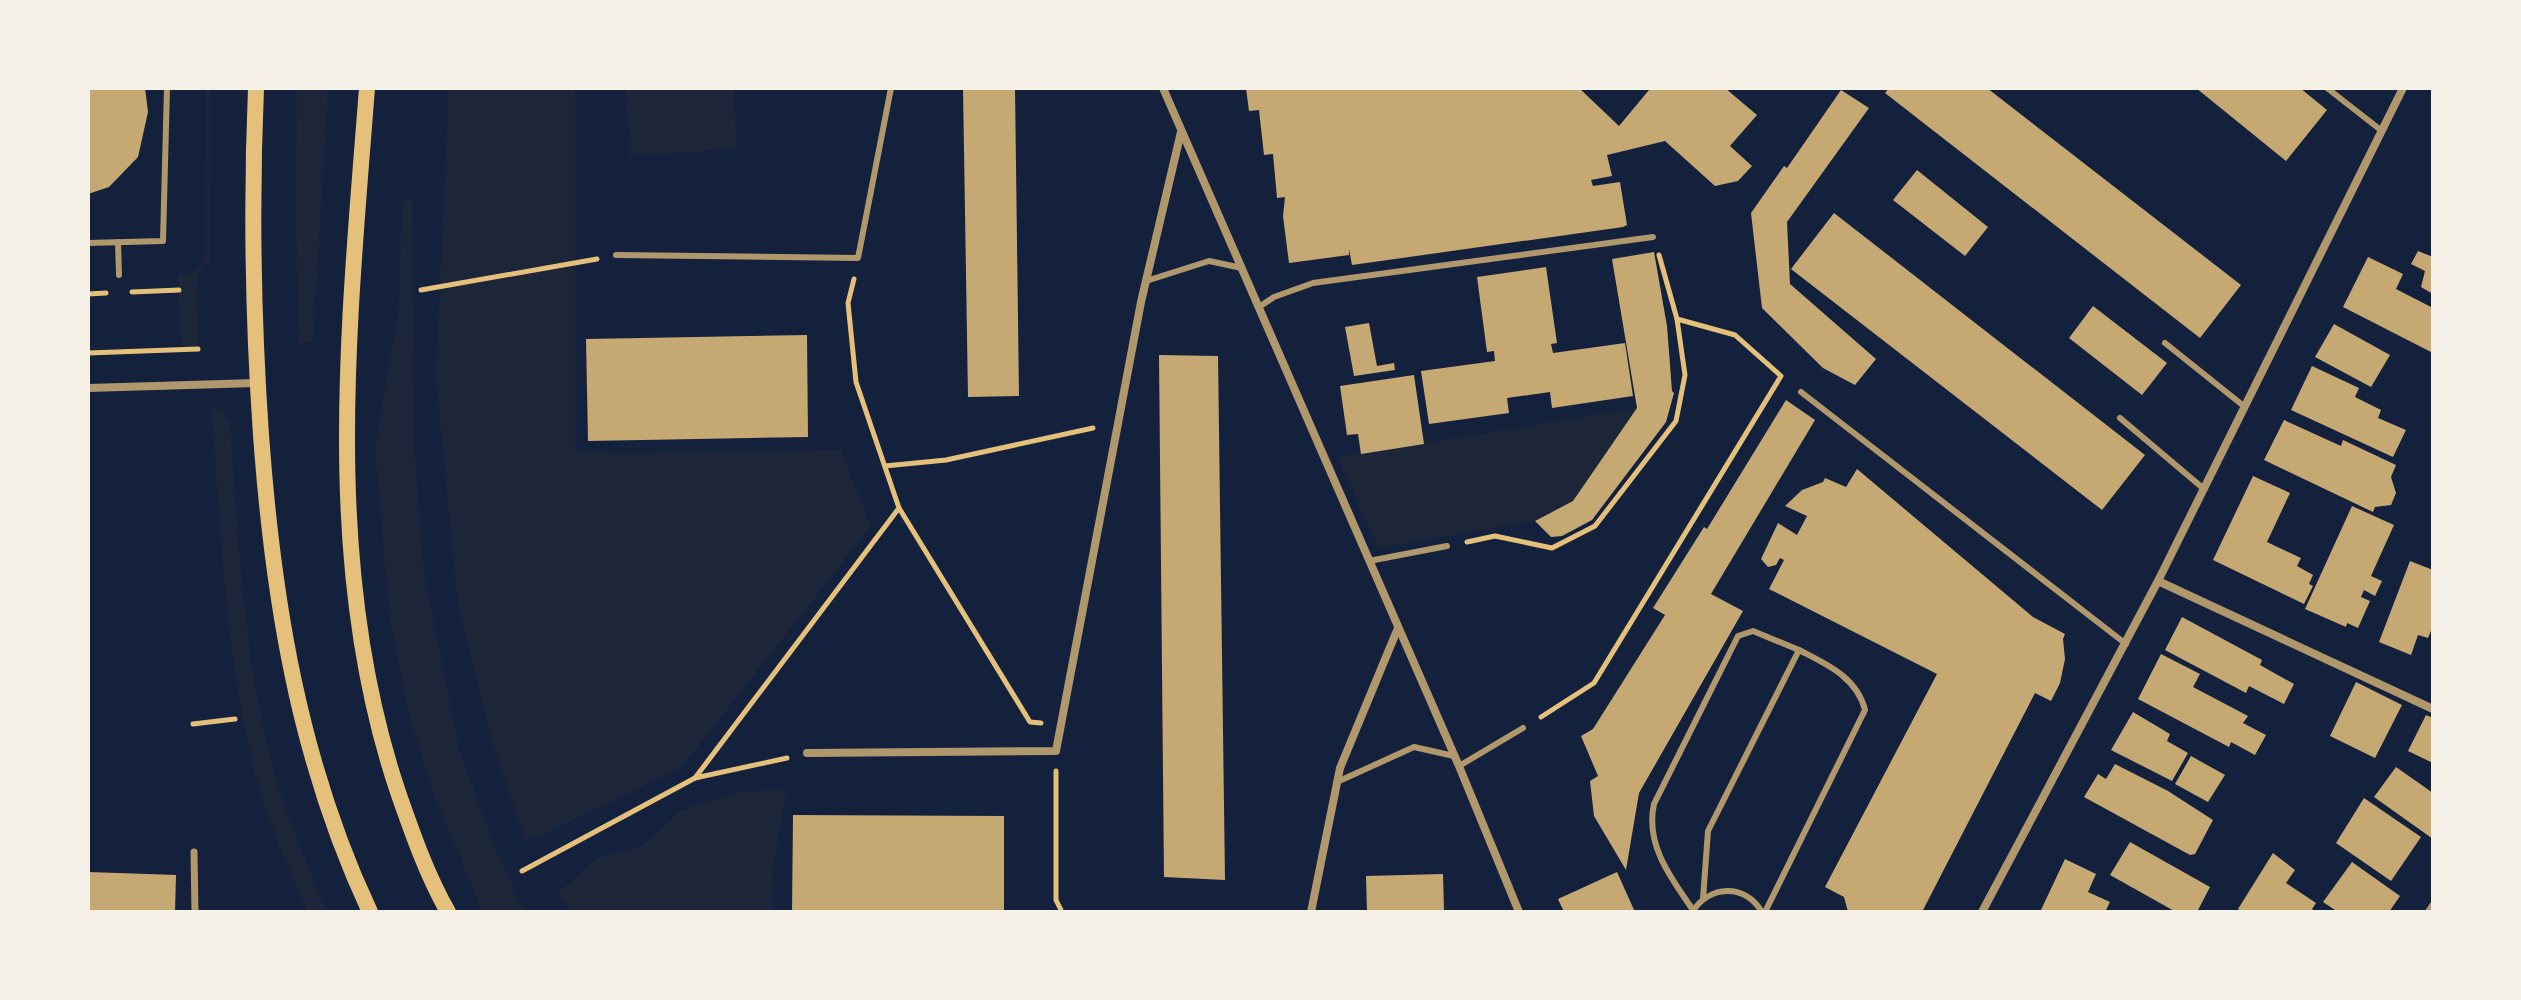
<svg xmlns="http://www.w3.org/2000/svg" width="2521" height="1000" font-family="Montserrat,sans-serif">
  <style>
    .green { fill: #1d2539 }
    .building { fill: #c6a872 }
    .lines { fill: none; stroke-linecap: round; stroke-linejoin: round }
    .path { stroke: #e5c07b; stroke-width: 5 }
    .service { stroke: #b1986c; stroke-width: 6 }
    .pedestrian { stroke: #b1986c; stroke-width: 7 }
    .minor { stroke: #b1986c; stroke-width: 8 }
    .secondary { stroke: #e5c07b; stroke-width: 16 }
  </style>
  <rect width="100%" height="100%" fill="#14213d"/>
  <!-- green -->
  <g class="green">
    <polygon points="206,88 211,88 210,259 197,273 198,349 181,349 178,274 194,273 204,262 205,255"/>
    <polygon points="297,88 328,88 313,341 299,346 296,220"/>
    <polygon points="449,88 575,88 575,452 840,449 871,526 681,768 526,842 491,739 457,597 436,376"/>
    <polygon points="626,88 733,88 737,149 630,156"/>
    <polygon points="412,196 414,446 424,574 459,749 495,849 525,912 483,912 435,798 408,710 390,619 375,448 399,306 402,203"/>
    <path d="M211,406L222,409L230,424C238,538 243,652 272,763C285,815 306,864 328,912H308C287,866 267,818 254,769C225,655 221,524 211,406Z"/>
    <polygon points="1637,408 1573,501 1535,521 1379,548 1337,457"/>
    <polygon points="786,790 772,875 773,912 570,912 558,893 596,859 642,846 681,810 739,792"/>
  </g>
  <!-- building -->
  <g class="building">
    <polygon points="88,88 145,88 148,112 138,157 109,187 88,194"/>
    <polygon points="963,88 1015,88 1019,396 968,397"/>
    <polygon points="1246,88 1579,88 1619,126 1649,90 1647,88 1725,88 1757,115 1730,146 1752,166 1738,181 1715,186 1665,141 1607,155 1612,176 1591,180 1593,186 1620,182 1627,225 1623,227 1352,265 1349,249 1349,255 1289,263 1283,216 1285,197 1277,198 1273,154 1264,155 1259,110 1249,111"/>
    <polygon points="1889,88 1987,88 2241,285 2200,338 1885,93"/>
    <polygon points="2196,88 2300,88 2327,110 2286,161"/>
    <polygon points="1841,90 1869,108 1787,222 1790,284 1876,359 1855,385 1823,368 1762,308 1751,213 1784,166 1787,168"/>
    <polygon points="1917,170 1988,227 1965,256 1893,200"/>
    <polygon points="1834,213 2145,455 2102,510 1791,269"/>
    <polygon points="2418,251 2433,257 2433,294 2421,287 2425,271 2411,264"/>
    <polygon points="1654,252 1667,326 1672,391 1674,393 1666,422 1592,520 1562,536 1551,537 1535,521 1573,501 1637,408 1612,259"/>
    <polygon points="2368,257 2403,274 2396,289 2433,308 2433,353 2343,307"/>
    <polygon points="1546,267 1557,343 1551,344 1553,353 1625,343 1633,396 1552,408 1550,392 1507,398 1509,413 1429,424 1421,371 1495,361 1494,351 1487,352 1477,277"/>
    <polygon points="2093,306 2167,363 2142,395 2069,338"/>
    <polygon points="1369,323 1377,366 1394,363 1395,370 1354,376 1345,327"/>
    <polygon points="2334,324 2390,355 2371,387 2315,357"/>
    <polygon points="807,335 808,437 588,441 586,339"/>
    <polygon points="1159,355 1218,356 1225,880 1164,877"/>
    <polygon points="2312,366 2359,388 2355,397 2381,410 2378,418 2406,430 2393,457 2291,410"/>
    <polygon points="1414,375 1424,444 1361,454 1358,434 1347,435 1340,386"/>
    <polygon points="1786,400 1815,420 1711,594 1743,611 1639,793 1626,870 1594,816 1590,781 1598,776 1581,736 1593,729 1665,615 1653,608 1704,527 1707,529"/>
    <polygon points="2284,420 2341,446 2343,440 2396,465 2391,477 2396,493 2391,505 2375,507 2373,512 2264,460"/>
    <polygon points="1857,469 2033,617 2065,634 2063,639 2065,659 2060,683 2051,701 2035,693 1922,912 1848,912 1844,897 1825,887 1937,674 1769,589 1784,560 1780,558 1776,565 1768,567 1761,559 1778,523 1797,535 1807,516 1785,506 1802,490 1823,482 1825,478 1846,487"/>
    <polygon points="2253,476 2290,493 2267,542 2301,558 2297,566 2313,575 2309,584 2313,586 2304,604 2213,560"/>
    <polygon points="2352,506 2394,525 2371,576 2382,581 2375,596 2364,590 2361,597 2370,601 2358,628 2347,623 2346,627 2305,609"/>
    <polygon points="2410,561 2433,570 2433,626 2428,638 2418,635 2411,655 2379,642"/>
    <polygon points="2182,617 2262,660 2260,665 2294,684 2284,704 2249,686 2246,693 2165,650"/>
    <polygon points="2161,654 2200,674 2193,687 2248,716 2243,723 2266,735 2255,755 2231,742 2229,747 2138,699"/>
    <polygon points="2356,682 2402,705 2375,758 2330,736"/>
    <polygon points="2133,712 2170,734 2167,741 2188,753 2172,781 2111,750"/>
    <polygon points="2426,715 2433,718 2433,763 2408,751"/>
    <polygon points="2191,756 2225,775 2208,802 2175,784"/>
    <polygon points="2115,764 2168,791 2213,820 2195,854 2190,855 2084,797 2098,774 2106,779"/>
    <polygon points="2396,767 2433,793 2433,839 2374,797"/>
    <polygon points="2364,798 2421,837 2391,881 2336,843"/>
    <polygon points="793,815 1004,816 1004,912 792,912"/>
    <polygon points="2130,842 2210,887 2197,912 2176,912 2110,875"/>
    <polygon points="2273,853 2295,870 2286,883 2316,903 2312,909 2316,912 2242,912 2238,909"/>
    <polygon points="2065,859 2096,874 2088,892 2110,902 2105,912 2040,912"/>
    <polygon points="2352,862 2400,896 2389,912 2338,912 2323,902"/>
    <polygon points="88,872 176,875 175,912 88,912"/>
    <polygon points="1617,872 1635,912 1564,912 1558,899"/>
    <polygon points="1443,874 1444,912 1367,912 1366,876"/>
  </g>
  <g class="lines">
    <!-- path -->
    <g class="path">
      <polyline points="854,279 848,303 856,382 899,508 1030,722 1041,723"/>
      <polyline points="421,290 597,259"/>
      <polyline points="132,292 179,290"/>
      <polyline points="88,294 106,293"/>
      <polyline points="88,353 198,349"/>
      <polyline points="885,466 946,460 1093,428"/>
      <polyline points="1467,542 1495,536 1552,548 1595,526 1676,421 1685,375 1677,319 1659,255"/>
      <polyline points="1541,717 1594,683 1781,376 1735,335 1677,319"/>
      <polyline points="193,724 235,719"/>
      <polyline points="1056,771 1056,900 1062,912"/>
      <polyline points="695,778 899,508"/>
      <polyline points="522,871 695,778 787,758"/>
    </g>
    <!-- service -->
    <g class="service">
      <polyline points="2327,88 2382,131"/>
      <polyline points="118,242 119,275"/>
      <polyline points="88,243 163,241 167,88"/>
      <polyline points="616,255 858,258 891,88"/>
      <polyline points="1146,281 1209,261 1242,268"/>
      <polyline points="1259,307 1274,297 1313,283 1653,237"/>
      <polyline points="2165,343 2245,407"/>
      <polyline points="1801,392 2126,644"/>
      <polyline points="2120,418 2204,489"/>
      <polyline points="1369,561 1447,546"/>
      <polyline points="1459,766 1523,728"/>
      <polyline points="1337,782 1414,747 1454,756"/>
      <path d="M1703,899L1708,831L1799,650C1826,664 1857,677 1865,710L1765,912"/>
      <path d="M1693,910C1671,878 1645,845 1654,804L1738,636L1753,631L1799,650"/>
      <path d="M1692,912C1710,885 1744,883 1762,912"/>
    </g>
    <!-- pedestrian -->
    <polyline class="pedestrian" points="194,852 195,912"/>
    <!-- minor -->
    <g class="minor">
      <polyline points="1163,88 1459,766 1519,912"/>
      <polyline points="88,388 257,383"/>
      <polyline points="2158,581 2433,709"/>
      <polyline points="807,753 1056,751 1141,302 1181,132"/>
      <polyline points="1311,912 1340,768 1398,628"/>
      <polyline points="1982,912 2158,581 2403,88"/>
      <polyline points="2429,912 2433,906"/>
    </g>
    <!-- secondary -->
    <g class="secondary">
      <path d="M256,88C251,204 253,319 261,435C273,600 299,761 370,912"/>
      <path d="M367,88C349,324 321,567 399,795C413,835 427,875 448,912"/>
    </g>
  </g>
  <!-- border -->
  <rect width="2521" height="1000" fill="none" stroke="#f6f1e7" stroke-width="180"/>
</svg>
